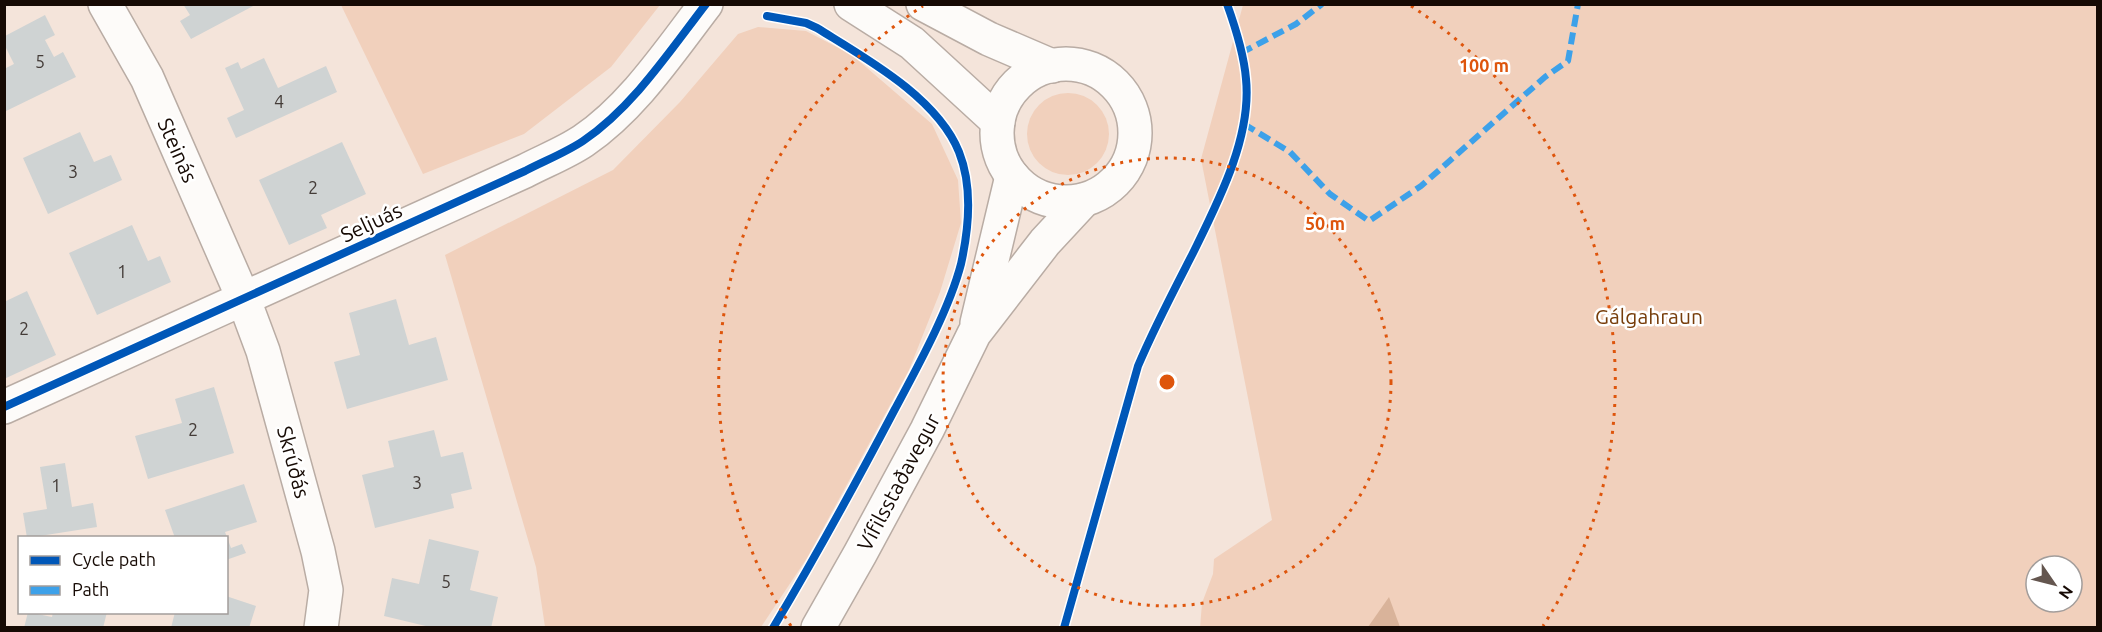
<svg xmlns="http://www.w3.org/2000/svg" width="2102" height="632" font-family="Ubuntu,sans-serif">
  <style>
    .green { fill: #f1d0bc; fill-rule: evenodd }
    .water { fill: #d9b39a }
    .building { fill: #cfd3d3 }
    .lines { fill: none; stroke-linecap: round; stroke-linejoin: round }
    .minor-casing { stroke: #b9aca4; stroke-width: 36 }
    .minor { stroke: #fdfbf9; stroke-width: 33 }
    .quiet { stroke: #3da1e9; stroke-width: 6; stroke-dasharray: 12 6; stroke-linecap: butt }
    .cycleway-casing { stroke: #fff; stroke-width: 11 }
    .cycleway { stroke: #0057b8; stroke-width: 8 }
    .ring { fill: none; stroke: #de550c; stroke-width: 3; stroke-dasharray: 3 6 }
    .labels { text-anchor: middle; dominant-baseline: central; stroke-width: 5; stroke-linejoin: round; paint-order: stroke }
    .number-label { font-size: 18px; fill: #443c38 }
    .street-label { font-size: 21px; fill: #160a04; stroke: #fff }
    .park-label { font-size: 21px; fill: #773d0a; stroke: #fff }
    .centre { fill: #de550c; stroke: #fff; stroke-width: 3 }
    .ring-label { font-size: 18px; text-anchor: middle; font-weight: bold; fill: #de550c; stroke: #fff; stroke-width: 5; stroke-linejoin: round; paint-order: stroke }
  </style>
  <rect width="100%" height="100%" fill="#f4e4da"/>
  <!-- green -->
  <g class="green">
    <polygon points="341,5 660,5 611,67 524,134 423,174"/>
    <path d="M1243,5H2097V627L1200,628L1202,603L1213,574L1214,559L1272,520L1201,159ZM2036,566H2072V602H2036Z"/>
    <polygon points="758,27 806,31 852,55 932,124 958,180 961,223 940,292 909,370 807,558 761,627 545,627 536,567 445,255 613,170 680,102 738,34"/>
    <circle cx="1068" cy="134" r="41"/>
  </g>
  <!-- water -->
  <polygon class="water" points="1389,597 1400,627 1368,627"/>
  <!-- building -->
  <g class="building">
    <polygon points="183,4 257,4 191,39 180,21 190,15"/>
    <polygon points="45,15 55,35 45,40 54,57 63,52 76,77 4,112 4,69 14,64 5,46 5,36"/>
    <polygon points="264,58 278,88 326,66 337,92 236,138 227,118 244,110 225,68 238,62 241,69"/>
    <polygon points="80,132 94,162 111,155 122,180 48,214 23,158"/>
    <polygon points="342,142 366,194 321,215 327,228 289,245 259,180"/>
    <polygon points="132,225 148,261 160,256 171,282 97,315 69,253"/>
    <polygon points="27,291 56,355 4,379 4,302"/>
    <polygon points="396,299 409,345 436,337 448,380 347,409 334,362 360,355 349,313"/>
    <polygon points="214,387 234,453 148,479 135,436 182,423 175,399"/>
    <polygon points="434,430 441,457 463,452 472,489 451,494 454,508 375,528 362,475 394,467 388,441"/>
    <polygon points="65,463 72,507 93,503 97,527 27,538 23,513 47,509 40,467"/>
    <polygon points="244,484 257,522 225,532 231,548 242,544 246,553 226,560 226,538 188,538 187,536 175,538 165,510"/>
    <polygon points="429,539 479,551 470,590 498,597 491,628 434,628 384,616 392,578 419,584"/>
    <polygon points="226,596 256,606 249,628 171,628 175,612 226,612"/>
    <polygon points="28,612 52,617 53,612 107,612 103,628 24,628"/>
  </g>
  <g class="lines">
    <!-- minor casing -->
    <g class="minor-casing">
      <g id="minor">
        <polyline points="105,4 147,78 244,300 263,351 318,551 326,590 321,628"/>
        <polyline points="851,4 912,43 998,122"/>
        <polyline points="923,4 989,39 1052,66"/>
        <circle cx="1066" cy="133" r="69"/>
        <polyline points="977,323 1012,176"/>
        <path d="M4,407L525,171C544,161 565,153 583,141C633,107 669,52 706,4"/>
        <polyline points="818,628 860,554 927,430 974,334 1045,242 1084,200"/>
      </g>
    </g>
    <!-- minor -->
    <use href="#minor" class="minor"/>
    <!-- quiet -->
    <g class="quiet">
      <polyline points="1241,53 1296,24 1322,4"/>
      <polyline points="1244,124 1290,152 1330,194 1369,221 1421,186 1545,77 1568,61 1578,4"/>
    </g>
    <!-- cycleway casing -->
    <g class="cycleway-casing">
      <g id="cycleway">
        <path d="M767,16L806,23L817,28C865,58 937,97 959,152C973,187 969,228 961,264C949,310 918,366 895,409C856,483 816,556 773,628"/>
        <path d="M4,407L525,171C544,161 565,153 583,141C633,107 669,52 706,4"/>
        <path d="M1064,628L1138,366C1154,328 1173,292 1192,255C1217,204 1252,138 1246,79C1244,54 1236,29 1227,4"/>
      </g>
    </g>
    <!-- cycleway -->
    <use href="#cycleway" class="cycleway"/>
  </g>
  <!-- distance rings -->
  <g class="ring">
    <circle cx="1167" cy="382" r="224"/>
    <path d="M791 626A448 448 0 0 1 923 6M1411 6A448 448 0 0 1 1543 626"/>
  </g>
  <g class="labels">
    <!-- number labels -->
    <g class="number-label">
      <text x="40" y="61">5</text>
      <text x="279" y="101">4</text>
      <text x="73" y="171">3</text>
      <text x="313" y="187">2</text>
      <text x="122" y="271">1</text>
      <text x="24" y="328">2</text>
      <text x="193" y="429">2</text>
      <text x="417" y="482">3</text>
      <text x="56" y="485">1</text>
      <text x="446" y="581">5</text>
    </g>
    <!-- street labels -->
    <g class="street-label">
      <text transform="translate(178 150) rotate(66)">Steinás</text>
      <text transform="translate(371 222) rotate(-25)">Seljuás</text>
      <text transform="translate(294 462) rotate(75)">Skrúðás</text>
      <text transform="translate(898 482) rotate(-62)">Vífilsstaðavegur</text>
    </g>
    <!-- park labels -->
    <g class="park-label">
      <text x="1649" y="316">Gálgahraun</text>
    </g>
  </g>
  <circle cx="1167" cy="382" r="9" class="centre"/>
  <g class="ring-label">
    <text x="1484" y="72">100 m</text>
    <text x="1325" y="230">50 m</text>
  </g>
  <!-- border -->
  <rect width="2102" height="632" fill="none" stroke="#160a04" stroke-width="12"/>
  <!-- legend -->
  <rect x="18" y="536" width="210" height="78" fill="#ffffff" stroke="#a29d9b" stroke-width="1.5"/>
  <rect x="30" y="556" width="30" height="9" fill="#0057b8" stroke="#a29d9b" stroke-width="1.5"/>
  <text x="72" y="566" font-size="18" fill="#160a04">Cycle path</text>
  <rect x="30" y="586" width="30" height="9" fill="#3da1e9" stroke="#a29d9b" stroke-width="1.5"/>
  <text x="72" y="596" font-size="18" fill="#160a04">Path</text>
  <!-- north arrow -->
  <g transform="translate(2054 584) rotate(125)"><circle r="28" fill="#ffffff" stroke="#a29d9b" stroke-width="1.5"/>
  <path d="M0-4.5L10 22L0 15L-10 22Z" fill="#64564f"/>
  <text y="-9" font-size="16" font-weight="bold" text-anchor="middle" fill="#160a04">N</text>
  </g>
</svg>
